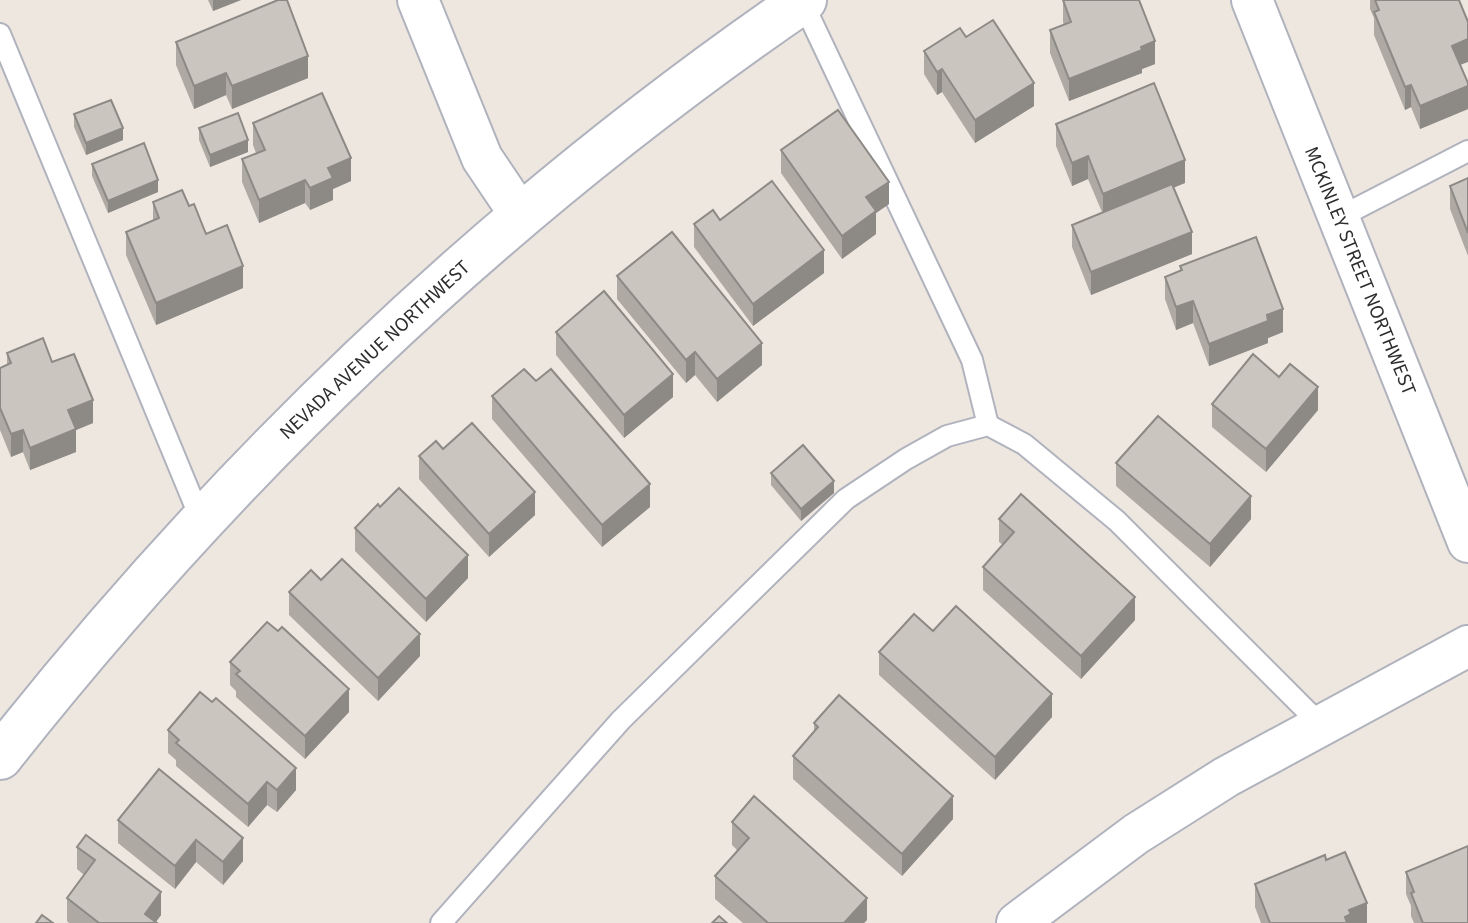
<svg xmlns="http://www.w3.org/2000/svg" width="1468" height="923" font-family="'Source Sans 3',sans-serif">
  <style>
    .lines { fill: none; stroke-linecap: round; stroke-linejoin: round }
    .service-casing { stroke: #b0b3bd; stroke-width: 24 }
    .minor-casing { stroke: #b0b3bd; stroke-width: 44 }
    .tertiary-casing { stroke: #b0b3bd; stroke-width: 48 }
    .service { stroke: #fff; stroke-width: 20 }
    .minor { stroke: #fff; stroke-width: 40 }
    .tertiary { stroke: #fff; stroke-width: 44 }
    .wall { fill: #aea9a3 }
    .shaded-wall { fill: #8d8a85 }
    .building { fill: #cac5be; stroke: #8d8a85; stroke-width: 2 }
    .labels { text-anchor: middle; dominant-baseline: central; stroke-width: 7; stroke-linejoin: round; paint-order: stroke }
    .street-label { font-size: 20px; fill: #2d2d2d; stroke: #fff }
  </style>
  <rect width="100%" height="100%" fill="#eee7e0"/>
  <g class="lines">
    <!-- service casing -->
    <g class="service-casing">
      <g id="service">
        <polyline points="802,1 972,360 988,425"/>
        <polyline points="0,34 201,520"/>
        <polyline points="1338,218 1468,151"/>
        <polyline points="441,923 621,720 846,499 906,459 947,436 988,425 1024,444 1117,521 1320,724"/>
      </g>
    </g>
    <!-- minor casing -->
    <g class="minor-casing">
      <g id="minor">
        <polyline points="418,0 482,158 521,216"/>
        <polyline points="1252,0 1468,542"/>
        <polyline points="1017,923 1136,834 1226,777 1468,646"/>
      </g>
    </g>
    <!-- tertiary casing -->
    <g class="tertiary-casing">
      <path id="tertiary" d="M0,757C230,466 498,210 804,0"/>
    </g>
    <!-- service -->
    <use href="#service" class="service"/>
    <!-- minor -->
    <use href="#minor" class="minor"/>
    <!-- tertiary -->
    <use href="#tertiary" class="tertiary"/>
  </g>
  <!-- wall -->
  <g class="wall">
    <polygon points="208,0 241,0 213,11"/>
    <polygon points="1063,0 1155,64 1142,69 1142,73 1069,101 1050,53 1050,30 1064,25 1063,22"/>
    <polygon points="1370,0 1459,0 1460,65 1468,83 1468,109 1420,129 1411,107 1405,110 1374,35 1374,18 1370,9"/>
    <polygon points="966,37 1034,106 975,143 942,92 937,95 924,74 924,51"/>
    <polygon points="176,42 308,78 232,109 226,95 194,109 176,65"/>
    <polygon points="74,114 123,140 86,155 74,127"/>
    <polygon points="253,123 351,181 333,189 333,200 310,210 305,203 259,223 242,182 242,159 256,153 253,145"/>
    <polygon points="1056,124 1185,183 1174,187 1192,254 1091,295 1072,247 1072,225 1102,212 1088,179 1072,186 1056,146"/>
    <polygon points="199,128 248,152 210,167 199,140"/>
    <polygon points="781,150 889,204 876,213 876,234 842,259 781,173"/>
    <polygon points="92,164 158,192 108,213 92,176"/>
    <polygon points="1468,178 1468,256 1450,209 1450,186"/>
    <polygon points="153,202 189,206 243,288 156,325 126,255 126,232 153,221"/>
    <polygon points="720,220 824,273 753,326 694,247 694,224"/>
    <polygon points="1180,266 1283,332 1268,338 1268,343 1209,366 1193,323 1176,330 1165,299 1165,277 1180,271"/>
    <polygon points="617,276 762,365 717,402 695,375 686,383 617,299"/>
    <polygon points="556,332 673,397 624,438 556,355"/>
    <polygon points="7,353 52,362 93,423 76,430 76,452 30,470 23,452 11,457 0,430 0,368 7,365"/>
    <polygon points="492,396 650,507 602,547 492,419"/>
    <polygon points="1212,404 1318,410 1266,472 1212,427"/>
    <polygon points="443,449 535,515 489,557 419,479 419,456"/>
    <polygon points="1116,463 1251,519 1210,567 1116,486"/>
    <polygon points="771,473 834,493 801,521 771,485"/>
    <polygon points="380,507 468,578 426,622 355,551 355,528"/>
    <polygon points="999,519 1135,620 1081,679 983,590 983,567 1003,545 999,542"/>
    <polygon points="289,592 420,656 378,701 289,615"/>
    <polygon points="933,631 1052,717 995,780 879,675 879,652"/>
    <polygon points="230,662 349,712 305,759 236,697 236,691 230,685"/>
    <polygon points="814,723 953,819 902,876 793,779 793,756 814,732"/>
    <polygon points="168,730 296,790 277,812 267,805 248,827 176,766 176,760 168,753"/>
    <polygon points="159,769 243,861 223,885 196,862 175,889 118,843 118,820"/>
    <polygon points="732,822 867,920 864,923 743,923 715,899 715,876 738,851 732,845"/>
    <polygon points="86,835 161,915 156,922 157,923 69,923 67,921 67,898 84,875 77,869 77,847"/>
    <polygon points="1326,860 1367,923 1261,923 1255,907 1255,884"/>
    <polygon points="1406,872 1468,923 1414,923 1411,916 1411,906 1406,894"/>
  </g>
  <!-- shaded-wall -->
  <g class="shaded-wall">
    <polygon points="213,0 241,0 213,11"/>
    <polygon points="1468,39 1468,62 1452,68 1452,46"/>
    <polygon points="1155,41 1155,64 1142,69 1142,73 1069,101 1069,79"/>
    <polygon points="308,56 308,78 232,109 232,86"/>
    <polygon points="942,69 942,92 937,95 937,72"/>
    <polygon points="226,73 226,95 194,109 194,86"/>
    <polygon points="1034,83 1034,106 975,143 975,120"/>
    <polygon points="1411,85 1411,107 1405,110 1405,87"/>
    <polygon points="1468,86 1468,109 1420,129 1420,106"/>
    <polygon points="123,128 123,140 86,155 86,143"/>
    <polygon points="248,140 248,152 210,167 210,155"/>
    <polygon points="1088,156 1088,179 1072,186 1072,163"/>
    <polygon points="351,158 351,181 333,189 333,200 310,210 310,188 328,168"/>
    <polygon points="1185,160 1185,183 1103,217 1103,194"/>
    <polygon points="158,180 158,192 108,213 108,201"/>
    <polygon points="305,180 305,203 259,223 259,200"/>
    <polygon points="889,182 889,204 876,213 876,234 842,259 842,236 866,197"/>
    <polygon points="1192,232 1192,254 1091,295 1091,272"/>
    <polygon points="824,250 824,273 753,326 753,304"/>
    <polygon points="243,266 243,288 156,325 156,303"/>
    <polygon points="1193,301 1193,323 1176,330 1176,307"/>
    <polygon points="1283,309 1283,332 1268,338 1268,343 1209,366 1209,344 1267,315"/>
    <polygon points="762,343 762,365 717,402 717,379"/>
    <polygon points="695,352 695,375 686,383 686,360"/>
    <polygon points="673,374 673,397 624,438 624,415"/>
    <polygon points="1318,387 1318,410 1266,472 1266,449"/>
    <polygon points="93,400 93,423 76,430 76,452 30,470 30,448 68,410"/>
    <polygon points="23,430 23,452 11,457 11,434"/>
    <polygon points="834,481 834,493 801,521 801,509"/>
    <polygon points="650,484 650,507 602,547 602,525"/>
    <polygon points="535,492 535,515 489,557 489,534"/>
    <polygon points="1251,496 1251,519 1210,567 1210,544"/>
    <polygon points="468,555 468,578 426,622 426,599"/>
    <polygon points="1135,597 1135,620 1081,679 1081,656"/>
    <polygon points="420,634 420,656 378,701 378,678"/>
    <polygon points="349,689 349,712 305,759 305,736"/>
    <polygon points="1052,694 1052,717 995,780 995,757"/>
    <polygon points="296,768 296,790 277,812 277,790"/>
    <polygon points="267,782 267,805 248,827 248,804"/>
    <polygon points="953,796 953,819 902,876 902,854"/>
    <polygon points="243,838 243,861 223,885 223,862"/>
    <polygon points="196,840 196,862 175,889 175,866"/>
    <polygon points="161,892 161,915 155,923 145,914"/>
    <polygon points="867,898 867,920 864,923 844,923"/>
    <polygon points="1367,903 1367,923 1345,923 1345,917 1349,910"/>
  </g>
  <!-- building -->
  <g class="building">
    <polygon points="278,0 287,0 308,56 232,86 226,73 194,86 176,42"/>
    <polygon points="1063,0 1139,0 1155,41 1141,47 1142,50 1069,79 1050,30 1071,22"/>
    <polygon points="1375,0 1459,0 1468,22 1468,39 1452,46 1468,83 1468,86 1420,106 1411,85 1405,87 1374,12 1379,10"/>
    <polygon points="993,20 1034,83 975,120 942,69 937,72 924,51 960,28 966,37"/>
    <polygon points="1154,83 1185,160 1103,194 1088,156 1072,163 1056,124"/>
    <polygon points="322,93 351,158 328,168 333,178 310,188 305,180 259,200 242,159 265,150 253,123"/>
    <polygon points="111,100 123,128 86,143 74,114"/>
    <polygon points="838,110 889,182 866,197 876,211 842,236 781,150"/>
    <polygon points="238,113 248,140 210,155 199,128"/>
    <polygon points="144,143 158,180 108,201 92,164"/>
    <polygon points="1468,178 1468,233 1450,186"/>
    <polygon points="772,181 824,250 753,304 694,224 713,210 720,220"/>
    <polygon points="1172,184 1192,232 1091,272 1072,225"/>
    <polygon points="182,190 189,206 194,204 206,234 227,225 243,266 156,303 126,232 159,218 153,202"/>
    <polygon points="672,232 762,343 717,379 695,352 686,360 617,276"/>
    <polygon points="1256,237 1283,309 1267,315 1268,321 1209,344 1193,301 1176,307 1165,277 1182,270 1180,266"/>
    <polygon points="604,291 673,374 624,415 556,332"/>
    <polygon points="43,338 52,362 74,354 93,400 68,410 76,429 30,448 23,430 11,434 0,408 0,368 11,363 7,353"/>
    <polygon points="1253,354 1279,377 1290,364 1318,387 1266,449 1212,404"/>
    <polygon points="524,369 536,381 551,369 650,484 602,525 492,396"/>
    <polygon points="1158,416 1251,496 1210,544 1116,463"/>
    <polygon points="472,423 535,492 489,534 419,456 436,441 443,449"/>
    <polygon points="803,445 834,481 801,509 771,473"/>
    <polygon points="399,488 468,555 426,599 355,528 378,504 380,507"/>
    <polygon points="1021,494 1135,597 1081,656 983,567 1014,532 999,519"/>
    <polygon points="342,559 420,634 378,678 289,592 311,570 321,580"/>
    <polygon points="956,606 1052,694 995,757 879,652 914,614 933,631"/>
    <polygon points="267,622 278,631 282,627 349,689 305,736 236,674 240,671 230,662"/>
    <polygon points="200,692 212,702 216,698 296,768 277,790 267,782 248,804 176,743 179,740 168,730"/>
    <polygon points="839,695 953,796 902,854 793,756 818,727 814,723"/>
    <polygon points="159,769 243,838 223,862 196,840 175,866 118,820"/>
    <polygon points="754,796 867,898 844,923 768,923 715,876 749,838 732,822"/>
    <polygon points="86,835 161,892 145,914 157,923 99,923 67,898 95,860 77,847"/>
    <polygon points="1468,846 1468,923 1423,923 1411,893 1414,892 1406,872"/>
    <polygon points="1345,852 1367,903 1349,910 1351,914 1345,917 1347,923 1270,923 1255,884 1325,855 1326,860"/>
    <polygon points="42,915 53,923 36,923"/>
    <polygon points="719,916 727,923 712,923"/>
  </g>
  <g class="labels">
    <!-- street labels -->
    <g class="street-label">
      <text transform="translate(1360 271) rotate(68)">MCKINLEY STREET NORTHWEST</text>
      <text transform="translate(375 350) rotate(-43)">NEVADA AVENUE NORTHWEST</text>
    </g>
  </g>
</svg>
